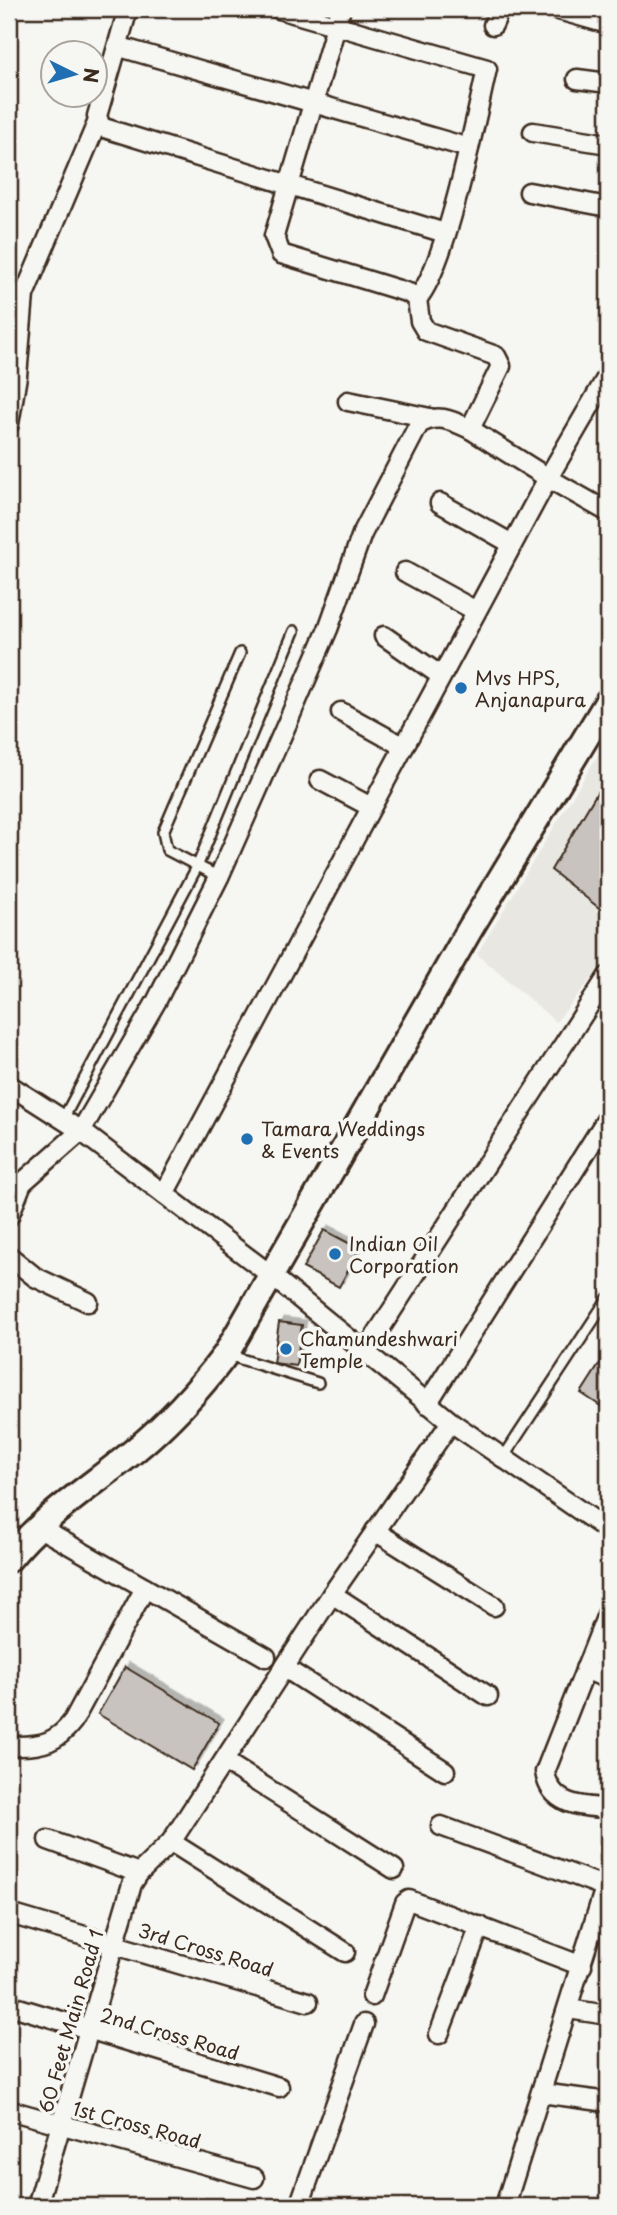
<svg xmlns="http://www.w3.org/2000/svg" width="617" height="2215" font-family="'Playpen Sans',sans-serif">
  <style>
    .built { fill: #e8e7e2 }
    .building { fill: #c8c3be; stroke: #3b2a1e; stroke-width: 2; filter: url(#shadow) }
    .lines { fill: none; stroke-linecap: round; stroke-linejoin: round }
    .lane-casing { stroke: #3b2a1e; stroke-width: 14 }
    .street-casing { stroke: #3b2a1e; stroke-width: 23 }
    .secondary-casing { stroke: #3b2a1e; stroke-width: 30 }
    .lane { stroke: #f6f6f2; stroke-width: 9 }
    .street { stroke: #f6f6f2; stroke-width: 18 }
    .secondary { stroke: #f6f6f2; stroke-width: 24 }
    .poi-dot { fill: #1f6fb2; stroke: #f6f6f2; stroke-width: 2.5 }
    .labels { text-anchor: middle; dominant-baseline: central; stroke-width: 7; stroke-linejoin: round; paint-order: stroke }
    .poi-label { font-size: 19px; fill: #3b2a1e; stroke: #f6f6f2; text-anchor: start }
    .street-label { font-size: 19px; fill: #3b2a1e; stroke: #f6f6f2 }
  </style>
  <defs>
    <filter id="shadow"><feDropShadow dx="4.5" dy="-4.5" stdDeviation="0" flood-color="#0004"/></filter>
  </defs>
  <rect width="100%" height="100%" fill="#f6f6f2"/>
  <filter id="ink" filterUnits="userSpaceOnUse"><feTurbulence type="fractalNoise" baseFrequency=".0143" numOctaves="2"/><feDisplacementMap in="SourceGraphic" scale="14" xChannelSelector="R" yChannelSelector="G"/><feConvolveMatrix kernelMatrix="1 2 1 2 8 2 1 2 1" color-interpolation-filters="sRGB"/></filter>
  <g filter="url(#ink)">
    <!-- built -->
    <polygon class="built" points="608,738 608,958 556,1022 477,954"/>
    <!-- building -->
    <g class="building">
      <polygon points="608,774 608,915 551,870"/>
      <polygon points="324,1230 360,1249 339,1287 303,1268"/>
      <polygon points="279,1322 302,1325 296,1366 273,1363"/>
      <polygon points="608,1351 608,1411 581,1393"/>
      <polygon points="125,1667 219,1723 192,1770 98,1714"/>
    </g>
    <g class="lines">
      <!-- lane casing -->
      <g class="lane-casing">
        <g id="lane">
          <polyline points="219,877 167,850 163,832 240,653"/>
          <polyline points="62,1121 197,867 294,631"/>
          <polyline points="228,1355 318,1383"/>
          <polyline points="503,1458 608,1298"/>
        </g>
      </g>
      <!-- street casing -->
      <g class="street-casing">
        <g id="street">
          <polyline points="128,9 97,116 101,127 445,233"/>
          <path d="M279,9L487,69C476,117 446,267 417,299"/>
          <polyline points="555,9 608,24"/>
          <polyline points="493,25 500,9"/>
          <polyline points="120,47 469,148"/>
          <polyline points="577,79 608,83"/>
          <polyline points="533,132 608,144"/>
          <polyline points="529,192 608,207"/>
          <polyline points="348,401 430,418"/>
          <polyline points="9,424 17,376 24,295 97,123"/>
          <polyline points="470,429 548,478 608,375"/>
          <polyline points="440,503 512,544"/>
          <polyline points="405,572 476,611"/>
          <polyline points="384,636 441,676"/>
          <polyline points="341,712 404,747"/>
          <polyline points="320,780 371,807"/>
          <polyline points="9,1085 81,1131 272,1276 451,1422 608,1530"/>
          <path d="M9,1188L22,1183L81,1131L156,1002L219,877L289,719L328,629L362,534L419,424C438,413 451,420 470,429L501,366L496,356L426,331L420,321L417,299L409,293L281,254L274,236L341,9"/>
          <polyline points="164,1194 548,478 608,512"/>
          <polyline points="9,1216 22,1183"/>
          <polyline points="9,1256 35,1277 88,1302"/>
          <polyline points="365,1352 608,976"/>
          <polyline points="427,1404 608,1117"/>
          <polyline points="38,1527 266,1657"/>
          <polyline points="375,1531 494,1606"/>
          <polyline points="332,1594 488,1696"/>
          <path d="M608,1612L545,1772C550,1805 580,1807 608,1808"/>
          <polyline points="285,1668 445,1771"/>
          <polyline points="585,1669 608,1679"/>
          <path d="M17,1746C43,1746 57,1742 73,1721L145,1588"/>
          <polyline points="224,1761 394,1869"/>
          <polyline points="441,1826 606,1887"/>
          <polyline points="48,1840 139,1873"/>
          <polyline points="171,1842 345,1952"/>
          <polyline points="10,1914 308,2002"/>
          <polyline points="372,1996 405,1903 409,1900 582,1966"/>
          <polyline points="9,2005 279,2087"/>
          <polyline points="568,2009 608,2015"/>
          <polyline points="439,2034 480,1926"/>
          <polyline points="541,2093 608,2102"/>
          <polyline points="9,2110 254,2178"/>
          <polyline points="37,2206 132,1884 139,1873 171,1842 332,1594 451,1422"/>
          <polyline points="299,2206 364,2024"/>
          <polyline points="505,2206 608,1878"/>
        </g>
      </g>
      <!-- secondary casing -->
      <g class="secondary-casing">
        <path id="secondary" d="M9,1559C44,1515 92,1486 134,1451C171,1421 198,1391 226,1354L470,929L608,701"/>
      </g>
      <!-- lane -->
      <use href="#lane" class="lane"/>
      <!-- street -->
      <use href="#street" class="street"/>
      <!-- secondary -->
      <use href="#secondary" class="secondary"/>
    </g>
  </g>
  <!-- markers -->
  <g class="poi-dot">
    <circle cx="461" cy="688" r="7"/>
    <circle cx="247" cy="1139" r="7"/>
    <circle cx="335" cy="1254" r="7"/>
    <circle cx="286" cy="1349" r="7"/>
  </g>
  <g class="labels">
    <!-- poi labels -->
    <g class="poi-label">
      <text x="475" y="677">Mvs HPS,<tspan x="475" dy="22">Anjanapura</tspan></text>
      <text x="261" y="1128">Tamara Weddings<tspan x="261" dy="22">&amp; Events</tspan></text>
      <text x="349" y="1243">Indian Oil<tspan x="349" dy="22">Corporation</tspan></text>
      <text x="300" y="1338">Chamundeshwari<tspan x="300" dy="22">Temple</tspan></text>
    </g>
    <!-- street labels -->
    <g class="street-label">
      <text transform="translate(206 1949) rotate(17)">3rd Cross Road</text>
      <text transform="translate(70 2021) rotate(-74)">60 Feet Main Road 1</text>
      <text transform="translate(170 2033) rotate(16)">2nd Cross Road</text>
      <text transform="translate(137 2124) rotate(15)">1st Cross Road</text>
    </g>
  </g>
  <!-- margin -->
  <rect width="617" height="2215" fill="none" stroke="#f6f6f2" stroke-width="35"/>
  <rect x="18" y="18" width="582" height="2180" fill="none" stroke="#3b2a1e" stroke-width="2.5" filter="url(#ink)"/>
  <!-- north arrow -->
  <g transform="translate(74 74) rotate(95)"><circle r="33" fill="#f6f6f2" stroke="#aba49d" stroke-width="2"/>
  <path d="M0-5L12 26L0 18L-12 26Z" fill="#1f6fb2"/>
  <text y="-10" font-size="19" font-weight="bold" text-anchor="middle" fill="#3b2a1e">N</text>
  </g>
</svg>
